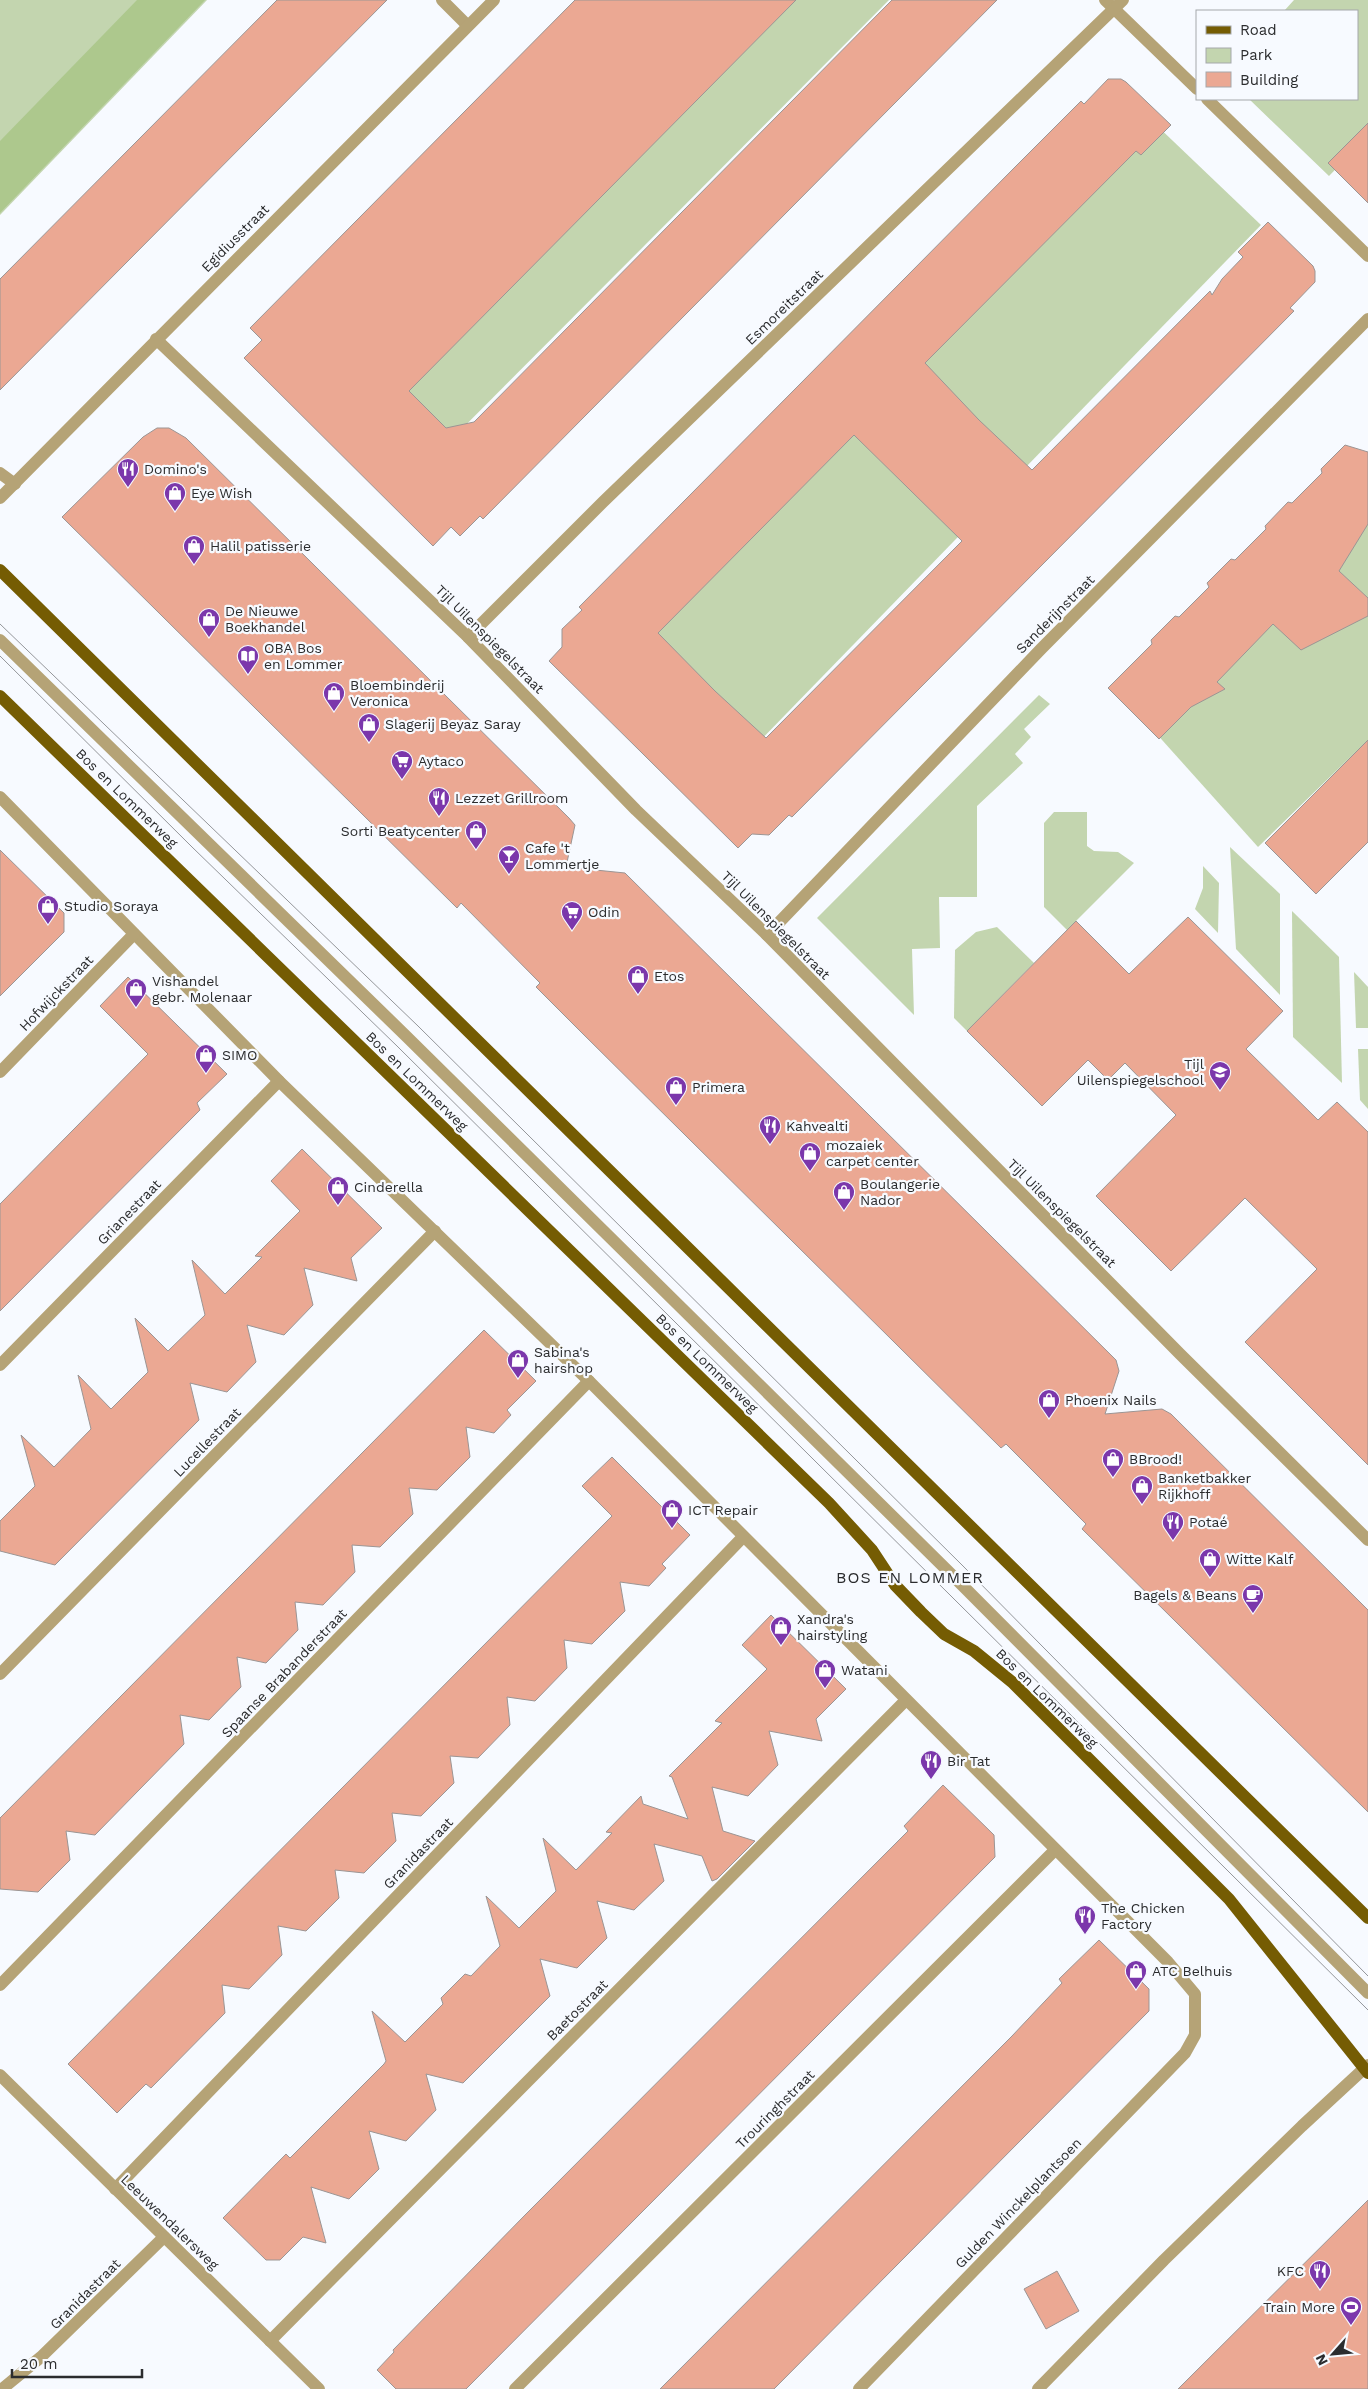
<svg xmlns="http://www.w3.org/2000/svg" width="1368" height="2389" font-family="'Work Sans',sans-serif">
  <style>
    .green { fill: #c3d5af }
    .forest { fill: #adc88d }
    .building { fill: #eba893; stroke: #9b9594; fill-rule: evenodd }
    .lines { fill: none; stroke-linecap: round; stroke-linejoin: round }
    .minor { stroke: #b5a376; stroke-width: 12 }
    .major { stroke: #755c03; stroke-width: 12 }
    .tram { stroke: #94969a; stroke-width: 1 }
    .labels { text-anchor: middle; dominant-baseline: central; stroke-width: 4.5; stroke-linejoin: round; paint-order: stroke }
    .street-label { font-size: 14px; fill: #2b2c2e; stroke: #f7faff }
    .poi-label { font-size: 14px; fill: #2b2c2e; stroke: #f7faff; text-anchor: start }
    .quarter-label { font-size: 16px; letter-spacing: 1px; fill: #2b2c2e; stroke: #f7faff }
  </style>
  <rect width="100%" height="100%" fill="#f7faff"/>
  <!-- green -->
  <g class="green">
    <polygon points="0,0 207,0 0,215"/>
    <polygon points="674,0 889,0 418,473 311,372"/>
    <polygon points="1294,0 1368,0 1368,136 1329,176 1249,99 1357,99 1357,11 1284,11"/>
    <polygon points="1151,120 1261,225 716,786 608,674"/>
    <polygon points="1368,523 1368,740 1258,847 1154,731"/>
    <polygon points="1039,695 1050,704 1024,729 1031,737 1015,754 1023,763 977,806 977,897 939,897 940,948 912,949 914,1015 817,918"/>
    <polygon points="1054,812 1087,812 1087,846 1094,851 1118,852 1134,863 1067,930 1044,907 1044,823"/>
    <polygon points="1230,847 1280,894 1280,995 1236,949"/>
    <polygon points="1203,866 1219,883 1218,933 1195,909 1203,888"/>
    <polygon points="1292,911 1339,957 1342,1083 1293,1037"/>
    <polygon points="997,927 1034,963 967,1031 954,1018 955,950 976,932"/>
    <polygon points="1354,972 1368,987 1368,1028 1356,1028"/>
    <polygon points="1358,1049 1368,1049 1368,1109 1360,1100"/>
  </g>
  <!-- forest -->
  <polygon class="forest" points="137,0 205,0 0,213 0,141"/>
  <!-- building -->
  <g class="building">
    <polygon points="277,0 387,0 0,390 0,279"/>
    <polygon points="575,0 796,0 409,391 446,428 474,422 892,0 997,0 483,519 480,516 460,536 451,527 433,546 244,358 262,340 250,328"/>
    <path d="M1108,79H1121L1126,82L1171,125L1141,155L1136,151L925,363L979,420L1032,470L1210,291L1212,295L1222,279L1243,257L1238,252L1268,222L1313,266L1315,271V282L1290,308L1294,311L792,817L789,815L769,835L752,834L738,848L549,661L562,647V629L582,610L579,607L1015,167L1081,101L1084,104ZM854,435L962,541L766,738L715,691L658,633Z"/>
    <polygon points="1368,123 1368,203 1328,163"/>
    <polygon points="157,428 169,428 186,438 569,818 575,825 566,867 625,873 1116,1360 1119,1371 1105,1414 1162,1409 1171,1414 1368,1610 1368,1812 1082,1529 1086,1524 1006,1444 1001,1448 580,1031 536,987 540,983 461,903 457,908 62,517 143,437"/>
    <polygon points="1345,445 1368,452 1368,524 1339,571 1368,598 1368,616 1301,650 1273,624 1217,682 1225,689 1191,707 1159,739 1108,688 1152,644 1151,640 1175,616 1179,617 1209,587 1207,583 1231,559 1235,560 1266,529 1265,526 1288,502 1292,503 1322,473 1321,469"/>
    <polygon points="1368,740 1368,842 1316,894 1265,843"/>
    <polygon points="0,850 64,913 64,932 0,996"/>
    <polygon points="1188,917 1283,1011 1246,1049 1318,1120 1337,1102 1368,1132 1368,1465 1245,1342 1317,1269 1245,1198 1171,1271 1096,1196 1176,1115 1125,1063 1108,1080 1088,1060 1042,1106 967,1031 1076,921 1129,974"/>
    <polygon points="128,977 227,1074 197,1103 200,1110 0,1311 0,1204 148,1054 100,1006"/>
    <polygon points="302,1149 382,1228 351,1258 357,1281 304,1268 313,1305 284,1335 247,1325 256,1362 227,1392 190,1383 199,1420 55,1565 0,1551 0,1521 35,1486 21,1435 54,1467 91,1429 78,1375 111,1409 148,1372 135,1318 168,1351 205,1315 192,1260 225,1294 262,1257 255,1256 300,1211 271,1181"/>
    <polygon points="484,1330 536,1381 507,1410 511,1415 494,1433 466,1427 470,1457 437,1490 409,1488 413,1514 380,1547 352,1545 355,1572 323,1605 295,1602 298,1630 266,1663 237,1657 241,1687 209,1720 180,1715 184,1744 95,1835 66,1831 70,1860 38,1892 0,1889 0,1818"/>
    <polygon points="612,1457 690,1535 662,1564 666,1568 649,1586 620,1582 625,1611 592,1644 564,1640 567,1668 535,1701 507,1697 510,1725 478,1758 450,1756 454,1783 421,1816 392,1813 396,1841 364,1873 335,1870 339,1898 306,1931 278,1926 282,1955 249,1989 222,1985 225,2013 151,2088 146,2084 117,2113 68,2064 612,1516 582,1486"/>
    <polygon points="771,1615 846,1689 816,1719 822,1741 769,1731 778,1765 748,1796 712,1787 723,1831 755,1841 717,1879 712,1881 702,1856 654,1844 664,1881 634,1910 597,1901 607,1938 577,1968 540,1959 550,1996 463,2083 426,2074 436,2110 406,2141 369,2131 379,2169 349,2199 311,2187 326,2243 303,2237 280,2260 266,2260 223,2218 286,2154 290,2158 384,2064 386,2061 372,2011 405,2042 443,2004 441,1998 465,1974 471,1976 500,1946 486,1896 519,1928 556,1891 543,1838 576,1870 612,1833 606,1832 641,1796 643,1804 688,1819 672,1777 669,1776 722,1723 715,1721 767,1669 742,1645"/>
    <polygon points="943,1785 994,1835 995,1857 466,2389 396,2389 377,2370 394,2352 393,2350 526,2214 908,1831 904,1826"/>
    <polygon points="1099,1940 1149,1989 1149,2011 774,2389 660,2389 1012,2036 1062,1983 1059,1979"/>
    <polygon points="1368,2200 1368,2389 1178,2389"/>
    <polygon points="1057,2271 1079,2311 1046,2329 1024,2289"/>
  </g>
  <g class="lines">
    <!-- minor -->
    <g class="minor">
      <polyline points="442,0 467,25"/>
      <polyline points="1105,0 1197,89"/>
      <polyline points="1207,99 1368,256"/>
      <polyline points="156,339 468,637 636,810 767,935 1180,1354 1368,1540"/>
      <polyline points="0,473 15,484"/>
      <polyline points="0,498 494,0"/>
      <polyline points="468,637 603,502 1123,0"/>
      <polyline points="0,640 407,1037 954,1577 1368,1993"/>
      <polyline points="0,797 279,1081 589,1381 1168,1962 1195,1994 1195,2035 1185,2053 859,2389"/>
      <polyline points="767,935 1041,649 1368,319"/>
      <polyline points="0,1072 134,934"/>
      <polyline points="0,1365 279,1081"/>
      <polyline points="0,1674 435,1231"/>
      <polyline points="0,1985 589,1381"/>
      <polyline points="0,2075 319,2389"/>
      <polyline points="115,2189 743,1537"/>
      <polyline points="270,2341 906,1700"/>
      <polyline points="2,2389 41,2357 164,2237"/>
      <polyline points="515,2389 1055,1850"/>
      <polyline points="1038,2389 1164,2260 1302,2126 1368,2065"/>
    </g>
    <!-- major -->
    <g class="major">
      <polyline points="0,570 1368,1918"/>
      <polyline points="0,696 829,1503 872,1550 895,1585 921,1612 944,1634 974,1651 1012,1682 1229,1899 1368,2073"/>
    </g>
    <!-- tram -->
    <g class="tram">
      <polyline points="0,624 418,1026 963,1566 1368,1976"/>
      <polyline points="0,656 192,847 397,1046 1368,2010"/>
    </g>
  </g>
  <!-- icons -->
  <defs>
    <g id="restaurant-pin" transform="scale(1.125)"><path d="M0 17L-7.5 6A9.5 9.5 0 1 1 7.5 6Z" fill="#7b37ab" stroke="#f7faff"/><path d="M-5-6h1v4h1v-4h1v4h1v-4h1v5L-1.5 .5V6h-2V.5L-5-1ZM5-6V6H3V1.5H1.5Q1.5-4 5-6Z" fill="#fff"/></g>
    <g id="shop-pin" transform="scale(1.125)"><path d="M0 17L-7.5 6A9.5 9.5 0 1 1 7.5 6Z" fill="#7b37ab" stroke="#f7faff"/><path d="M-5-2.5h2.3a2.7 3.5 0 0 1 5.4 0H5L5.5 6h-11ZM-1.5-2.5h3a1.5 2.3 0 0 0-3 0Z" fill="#fff"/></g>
    <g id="library-pin" transform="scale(1.125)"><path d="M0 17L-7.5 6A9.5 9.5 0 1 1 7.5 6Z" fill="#7b37ab" stroke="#f7faff"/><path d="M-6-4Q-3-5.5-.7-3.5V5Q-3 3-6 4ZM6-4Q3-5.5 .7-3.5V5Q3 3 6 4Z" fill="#fff"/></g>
    <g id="supermarket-pin" transform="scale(1.125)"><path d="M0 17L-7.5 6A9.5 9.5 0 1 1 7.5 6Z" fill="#7b37ab" stroke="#f7faff"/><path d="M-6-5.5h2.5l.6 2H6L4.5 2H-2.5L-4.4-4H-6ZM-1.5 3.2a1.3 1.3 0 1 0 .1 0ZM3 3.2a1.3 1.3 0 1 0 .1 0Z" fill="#fff"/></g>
    <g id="bar-pin" transform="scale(1.125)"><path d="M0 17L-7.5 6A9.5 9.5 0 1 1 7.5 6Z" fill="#7b37ab" stroke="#f7faff"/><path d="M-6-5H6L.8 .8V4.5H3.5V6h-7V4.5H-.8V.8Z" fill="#fff"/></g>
    <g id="school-pin" transform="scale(1.125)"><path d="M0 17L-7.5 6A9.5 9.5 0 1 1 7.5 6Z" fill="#7b37ab" stroke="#f7faff"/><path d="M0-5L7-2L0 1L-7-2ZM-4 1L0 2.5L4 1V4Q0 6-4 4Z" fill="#fff"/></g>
    <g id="cafe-pin" transform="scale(1.125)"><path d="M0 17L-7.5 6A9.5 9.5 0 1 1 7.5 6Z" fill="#7b37ab" stroke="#f7faff"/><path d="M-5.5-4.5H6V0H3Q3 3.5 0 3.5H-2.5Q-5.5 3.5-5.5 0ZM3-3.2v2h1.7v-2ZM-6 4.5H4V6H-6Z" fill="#fff"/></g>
    <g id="stadium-pin" transform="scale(1.125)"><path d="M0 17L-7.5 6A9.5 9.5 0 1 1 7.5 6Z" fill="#7b37ab" stroke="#f7faff"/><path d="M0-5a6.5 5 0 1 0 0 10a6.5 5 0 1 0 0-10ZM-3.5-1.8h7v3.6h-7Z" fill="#fff"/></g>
  </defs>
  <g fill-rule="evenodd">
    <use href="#restaurant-pin" x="128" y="469"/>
    <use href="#shop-pin" x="175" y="493"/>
    <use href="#shop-pin" x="194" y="546"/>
    <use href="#shop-pin" x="209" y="619"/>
    <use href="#library-pin" x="248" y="656"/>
    <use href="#shop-pin" x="334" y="693"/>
    <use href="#shop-pin" x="369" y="724"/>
    <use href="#supermarket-pin" x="402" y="761"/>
    <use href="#restaurant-pin" x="439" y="798"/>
    <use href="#shop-pin" x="476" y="831"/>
    <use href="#bar-pin" x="509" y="856"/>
    <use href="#shop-pin" x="48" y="906"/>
    <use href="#supermarket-pin" x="572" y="912"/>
    <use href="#shop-pin" x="638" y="976"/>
    <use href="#shop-pin" x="136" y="989"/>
    <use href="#shop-pin" x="206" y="1055"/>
    <use href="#school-pin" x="1220" y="1072"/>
    <use href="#shop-pin" x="676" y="1087"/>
    <use href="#restaurant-pin" x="770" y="1126"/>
    <use href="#shop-pin" x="810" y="1153"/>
    <use href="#shop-pin" x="338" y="1187"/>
    <use href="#shop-pin" x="844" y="1192"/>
    <use href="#shop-pin" x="518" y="1360"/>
    <use href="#shop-pin" x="1049" y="1400"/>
    <use href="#shop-pin" x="1113" y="1459"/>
    <use href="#shop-pin" x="1142" y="1486"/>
    <use href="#shop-pin" x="672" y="1510"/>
    <use href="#restaurant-pin" x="1173" y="1522"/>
    <use href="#shop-pin" x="1210" y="1559"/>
    <use href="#cafe-pin" x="1253" y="1595"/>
    <use href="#shop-pin" x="781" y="1627"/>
    <use href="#shop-pin" x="825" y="1670"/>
    <use href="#restaurant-pin" x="931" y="1761"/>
    <use href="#restaurant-pin" x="1085" y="1916"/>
    <use href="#shop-pin" x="1136" y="1971"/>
    <use href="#restaurant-pin" x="1320" y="2271"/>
    <use href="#stadium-pin" x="1351" y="2307"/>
  </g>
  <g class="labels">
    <!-- street labels -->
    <g class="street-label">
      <text transform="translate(235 238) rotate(-45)">Egidiusstraat</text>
      <text transform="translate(784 307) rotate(-44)">Esmoreitstraat</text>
      <text transform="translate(1055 614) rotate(-45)">Sanderijnstraat</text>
      <text transform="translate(490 639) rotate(45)">Tijl Uilenspiegelstraat</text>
      <text transform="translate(127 798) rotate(44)">Bos en Lommerweg</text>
      <text transform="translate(776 925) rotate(45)">Tijl Uilenspiegelstraat</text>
      <text transform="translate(56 993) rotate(-46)">Hofwijckstraat</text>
      <text transform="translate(417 1081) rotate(44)">Bos en Lommerweg</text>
      <text transform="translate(129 1212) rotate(-46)">Grianestraat</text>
      <text transform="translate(1062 1213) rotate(45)">Tijl Uilenspiegelstraat</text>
      <text transform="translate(707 1363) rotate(44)">Bos en Lommerweg</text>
      <text transform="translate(207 1442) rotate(-46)">Lucellestraat</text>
      <text transform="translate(284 1673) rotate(-46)">Spaanse Brabanderstraat</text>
      <text transform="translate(1047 1698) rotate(44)">Bos en Lommerweg</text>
      <text transform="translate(418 1853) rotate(-46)">Granidastraat</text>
      <text transform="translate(577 2010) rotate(-45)">Baetostraat</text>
      <text transform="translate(775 2109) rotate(-45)">Trouringhstraat</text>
      <text transform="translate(1018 2203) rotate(-46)">Gulden Winckelplantsoen</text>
      <text transform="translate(170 2222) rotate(44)">Leeuwendalersweg</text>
      <text transform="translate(85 2294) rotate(-45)">Granidastraat</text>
    </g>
    <!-- poi labels -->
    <g class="poi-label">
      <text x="144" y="469">Domino's</text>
      <text x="191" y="493">Eye Wish</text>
      <text x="210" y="546">Halil patisserie</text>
      <text x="225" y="611">De Nieuwe<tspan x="225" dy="16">Boekhandel</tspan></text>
      <text x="264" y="648">OBA Bos<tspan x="264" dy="16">en Lommer</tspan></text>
      <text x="350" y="685">Bloembinderij<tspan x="350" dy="16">Veronica</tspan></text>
      <text x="385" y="724">Slagerij Beyaz Saray</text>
      <text x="418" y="761">Aytaco</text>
      <text x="455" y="798">Lezzet Grillroom</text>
      <text x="460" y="831" text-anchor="end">Sorti Beatycenter</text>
      <text x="525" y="848">Cafe 't<tspan x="525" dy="16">Lommertje</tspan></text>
      <text x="64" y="906">Studio Soraya</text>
      <text x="588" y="912">Odin</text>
      <text x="654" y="976">Etos</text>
      <text x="152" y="981">Vishandel<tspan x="152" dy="16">gebr. Molenaar</tspan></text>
      <text x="222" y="1055">SIMO</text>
      <text x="1204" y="1064" text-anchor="end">Tijl<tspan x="1204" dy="16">Uilenspiegelschool</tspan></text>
      <text x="692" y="1087">Primera</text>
      <text x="786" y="1126">Kahvealti</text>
      <text x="826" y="1145">mozaiek<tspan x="826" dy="16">carpet center</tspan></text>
      <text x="860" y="1184">Boulangerie<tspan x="860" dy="16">Nador</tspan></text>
      <text x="354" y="1187">Cinderella</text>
      <text x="534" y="1352">Sabina's<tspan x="534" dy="16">hairshop</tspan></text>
      <text x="1065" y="1400">Phoenix Nails</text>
      <text x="1129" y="1459">BBrood!</text>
      <text x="1158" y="1478">Banketbakker<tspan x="1158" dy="16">Rijkhoff</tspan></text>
      <text x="688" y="1510">ICT Repair</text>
      <text x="1189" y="1522">Potaé</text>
      <text x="1226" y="1559">Witte Kalf</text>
      <text x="1237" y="1595" text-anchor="end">Bagels &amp; Beans</text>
      <text x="797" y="1619">Xandra's<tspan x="797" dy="16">hairstyling</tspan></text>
      <text x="841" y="1670">Watani</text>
      <text x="947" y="1761">Bir Tat</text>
      <text x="1101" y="1908">The Chicken<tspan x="1101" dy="16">Factory</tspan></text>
      <text x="1152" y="1971">ATC Belhuis</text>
      <text x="1304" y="2271" text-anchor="end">KFC</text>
      <text x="1335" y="2307" text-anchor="end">Train More</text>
    </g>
    <!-- quarter labels -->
    <g class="quarter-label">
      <text x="910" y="1577">BOS EN LOMMER</text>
    </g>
  </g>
  <!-- legend -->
  <rect x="1196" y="10" width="162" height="90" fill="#f7faff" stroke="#a5a8ab"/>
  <rect x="1206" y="26" width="25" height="8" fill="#755c03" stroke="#a5a8ab"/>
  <text x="1240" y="35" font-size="15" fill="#2b2c2e">Road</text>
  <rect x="1206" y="48" width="25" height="15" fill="#c3d5af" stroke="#a5a8ab"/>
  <text x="1240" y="60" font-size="15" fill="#2b2c2e">Park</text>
  <rect x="1206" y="72" width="25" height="15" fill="#eba893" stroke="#a5a8ab"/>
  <text x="1240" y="85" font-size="15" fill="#2b2c2e">Building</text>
  <!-- north arrow -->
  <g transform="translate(1333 2354) rotate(243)" stroke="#f7faff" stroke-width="4" paint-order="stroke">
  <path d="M0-4L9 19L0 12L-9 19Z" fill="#2b2c2e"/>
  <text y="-8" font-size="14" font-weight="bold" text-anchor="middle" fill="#2b2c2e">N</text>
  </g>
  <!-- scale -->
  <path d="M12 2369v8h130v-8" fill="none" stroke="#2b2c2e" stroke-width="2.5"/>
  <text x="20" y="2369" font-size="15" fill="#2b2c2e" stroke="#f7faff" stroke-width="4" paint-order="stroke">20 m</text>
</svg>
